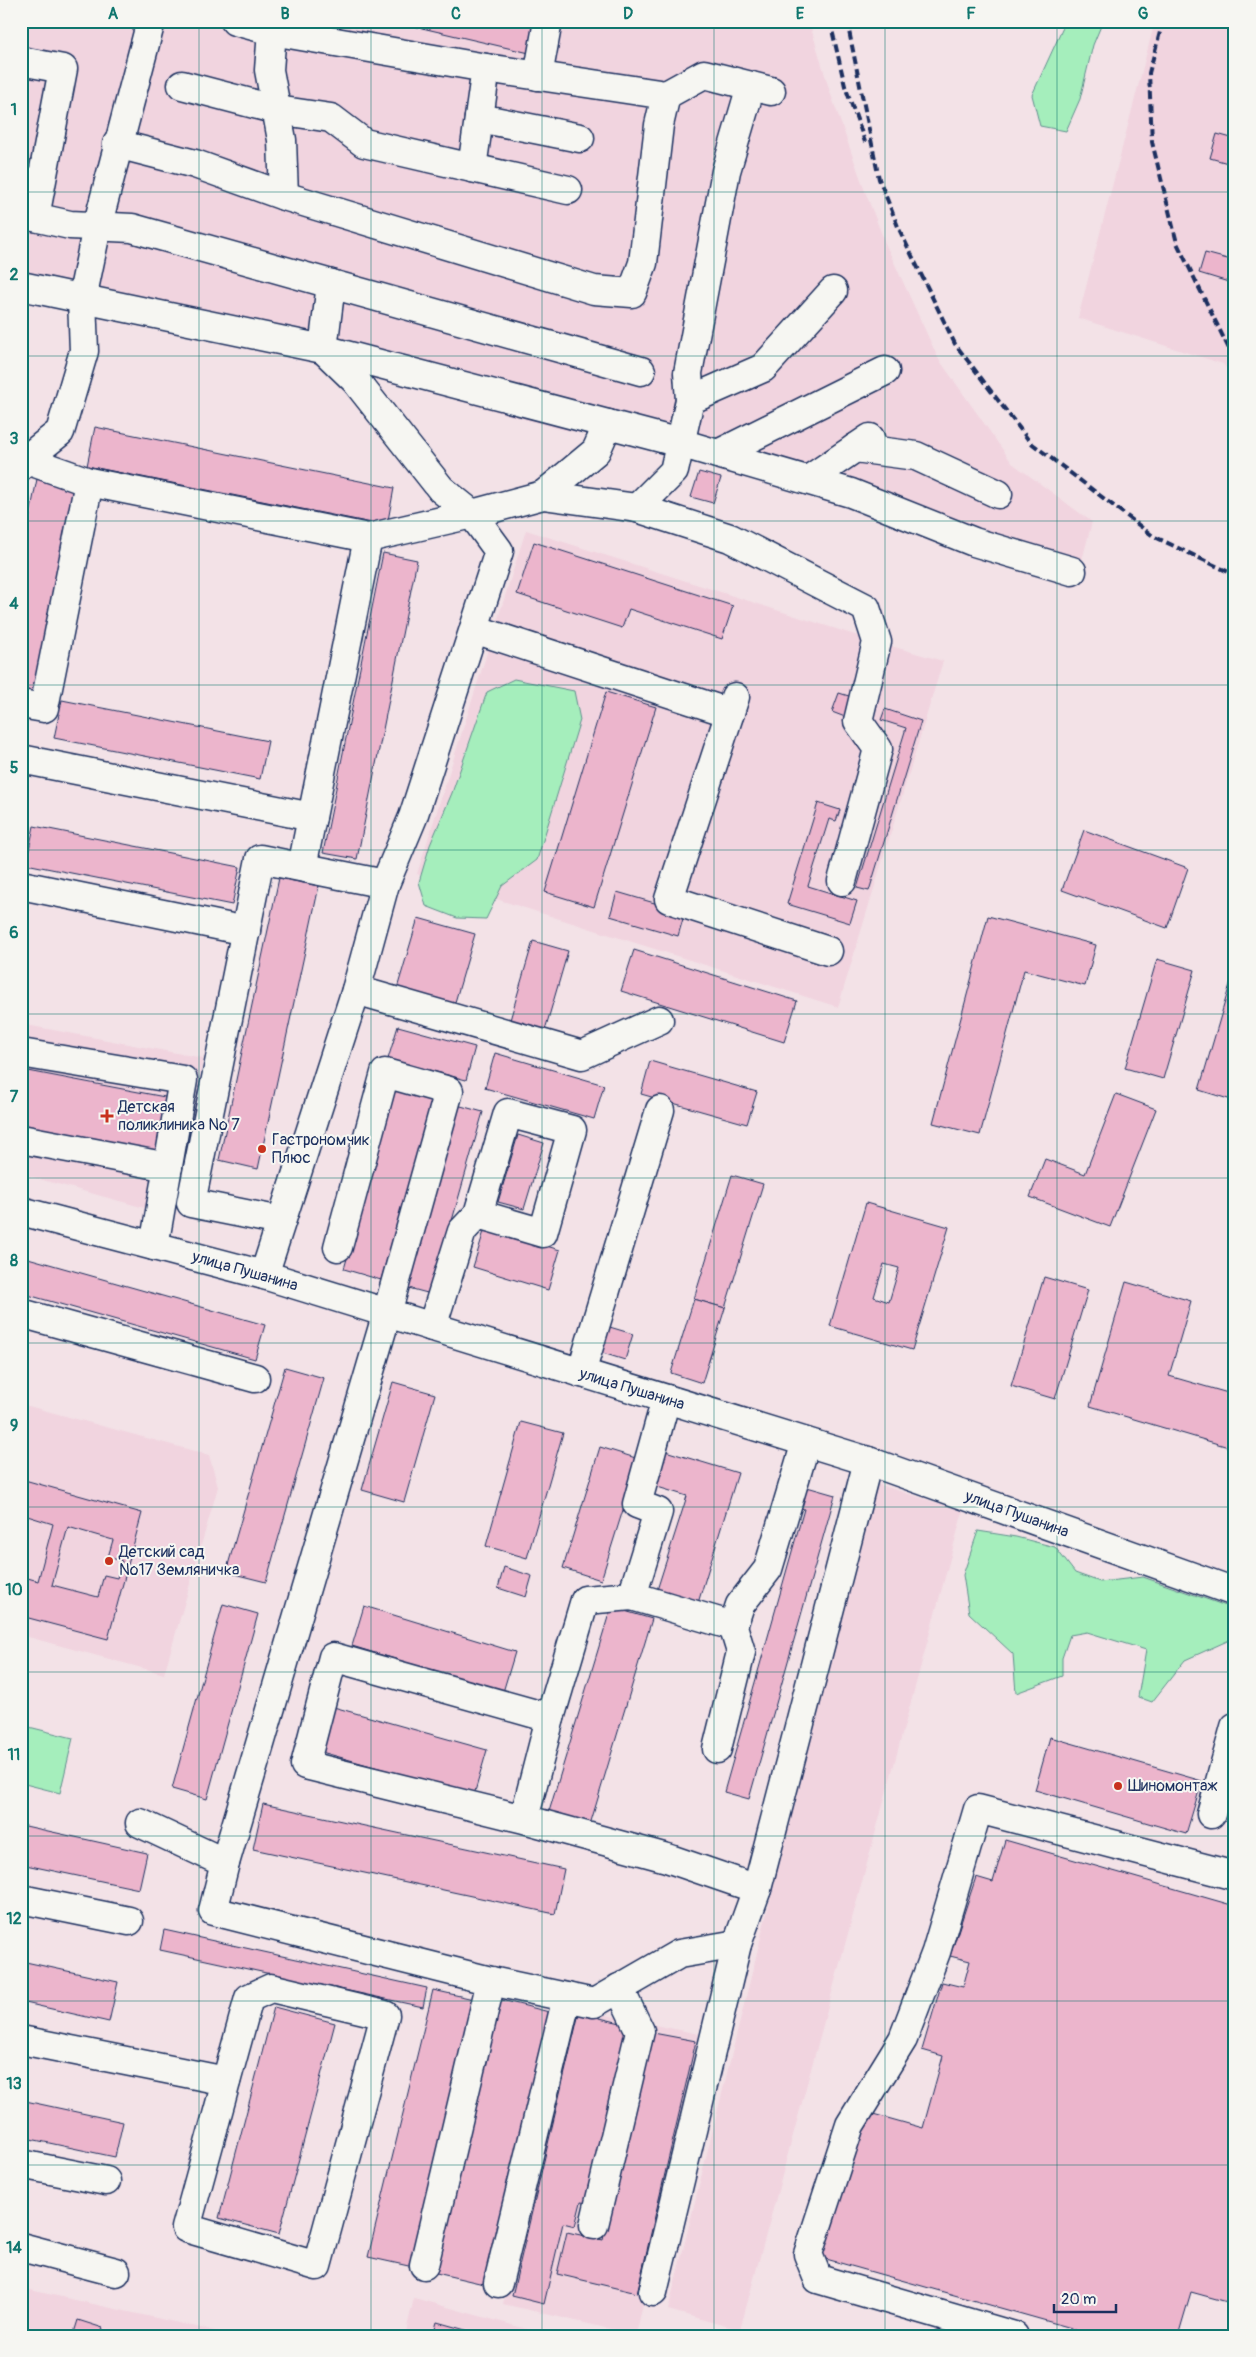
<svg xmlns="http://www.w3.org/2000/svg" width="1256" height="2357" font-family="Pangolin,sans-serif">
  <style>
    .built { fill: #f1d4df }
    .green { fill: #a5eebc; stroke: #608e8d }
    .building { fill: #ecb5cc; stroke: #1b2f5e; fill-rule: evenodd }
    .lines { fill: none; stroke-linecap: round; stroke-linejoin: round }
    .minor-casing { stroke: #1b2f5e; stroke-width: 31 }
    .minor { stroke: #f6f6f2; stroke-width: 28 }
    .rail { stroke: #1b2f5e; stroke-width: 4; stroke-dasharray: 8 4; stroke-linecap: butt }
    .grid { fill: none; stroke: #0f766e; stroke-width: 1; stroke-opacity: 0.55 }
    .poi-dot { fill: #c8321e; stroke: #f6f6f2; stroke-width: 2 }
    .labels { text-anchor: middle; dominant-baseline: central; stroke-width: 4; stroke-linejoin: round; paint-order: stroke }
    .poi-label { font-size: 16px; fill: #1b2f5e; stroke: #f6f6f2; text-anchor: start }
    .street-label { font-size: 16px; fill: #1b2f5e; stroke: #f6f6f2 }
    .neatline { fill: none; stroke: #0f766e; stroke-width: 2 }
    .grid-label { font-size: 16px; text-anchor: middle; font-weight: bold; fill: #0f766e }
  </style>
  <rect width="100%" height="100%" fill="#f3e2e7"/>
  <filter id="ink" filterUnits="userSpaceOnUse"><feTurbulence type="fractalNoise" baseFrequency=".02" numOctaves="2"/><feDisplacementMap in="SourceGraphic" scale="10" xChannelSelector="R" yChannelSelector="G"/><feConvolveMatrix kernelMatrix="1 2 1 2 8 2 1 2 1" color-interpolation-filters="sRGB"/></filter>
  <g filter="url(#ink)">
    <!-- built -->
    <g class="built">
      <polygon points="21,21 809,21 830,92 866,194 886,245 938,358 1012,463 1092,522 1075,587 889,514 708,456 560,429 268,348 21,302"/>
      <polygon points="1155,21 1235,21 1235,376 1232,377 1223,364 1078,318"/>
      <polygon points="526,530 877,642 943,661 838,1007 417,874"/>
      <polygon points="21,1024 203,1058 174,1216 21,1174"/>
      <polygon points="21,1404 209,1455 218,1487 164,1674 21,1635"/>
      <polygon points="874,1483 963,1511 740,2330 668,2310"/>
      <polygon points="576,2009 704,2035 636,2335 503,2304"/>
      <polygon points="21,2288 237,2336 21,2336"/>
      <polygon points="414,2298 552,2336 405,2336"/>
    </g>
    <!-- green -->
    <g class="green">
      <polygon points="1066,21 1103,21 1093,45 1080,99 1066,131 1040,126 1032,95"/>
      <polygon points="514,679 574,691 580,720 537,860 502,886 486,919 457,918 426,906 419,882 430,845 452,793 487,692"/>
      <polygon points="978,1531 1016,1537 1055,1547 1075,1573 1100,1582 1143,1577 1232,1608 1234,1638 1185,1660 1152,1702 1138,1697 1146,1650 1087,1632 1070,1635 1062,1658 1062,1676 1016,1693 1013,1654 969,1613 963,1575"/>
      <polygon points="21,1725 73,1738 60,1793 21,1783"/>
    </g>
    <!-- building -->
    <g class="building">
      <polygon points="392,21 546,21 538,55"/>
      <polygon points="1217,134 1235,139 1235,165 1210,158"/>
      <polygon points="1205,253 1235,261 1235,284 1199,273"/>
      <polygon points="95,427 394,488 387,526 87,466"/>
      <polygon points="699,472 721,478 713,503 691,497"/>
      <polygon points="37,479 77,487 36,694 21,691 21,560"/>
      <polygon points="534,542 733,606 722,639 629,609 622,628 517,594"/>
      <polygon points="383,553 417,560 357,859 323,853"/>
      <polygon points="606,692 656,707 594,907 545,892"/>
      <polygon points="839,693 852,697 845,717 832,712"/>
      <polygon points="62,700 268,741 260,779 54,738"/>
      <polygon points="885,709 921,721 869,891 857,888 906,728 881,720"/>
      <polygon points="818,803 840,810 836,821 829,819 808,886 857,901 850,923 787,904"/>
      <polygon points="34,826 240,867 232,905 26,864"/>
      <polygon points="1084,830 1188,868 1167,928 1062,890"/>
      <polygon points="279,878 319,886 258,1169 219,1160"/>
      <polygon points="617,892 685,912 678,936 610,916"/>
      <polygon points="988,916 1096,945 1085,986 1024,970 980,1135 933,1123"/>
      <polygon points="418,918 475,934 453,1009 396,992"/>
      <polygon points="533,941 568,951 545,1030 510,1020"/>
      <polygon points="634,950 797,1001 784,1042 621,991"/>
      <polygon points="1157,959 1195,970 1163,1079 1125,1068"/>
      <polygon points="1231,981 1235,982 1235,1101 1199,1090"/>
      <polygon points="398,1026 475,1047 466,1080 388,1059"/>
      <polygon points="495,1053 604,1085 594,1119 485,1088"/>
      <polygon points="650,1061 757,1092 747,1124 641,1094"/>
      <polygon points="23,1070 170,1098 159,1154 21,1128"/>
      <polygon points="396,1088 433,1098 381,1280 344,1269"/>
      <polygon points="1116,1094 1156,1109 1110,1227 1030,1197 1045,1159 1085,1174"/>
      <polygon points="457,1105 483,1112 431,1294 405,1287"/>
      <polygon points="518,1135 544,1143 524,1209 498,1202"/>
      <polygon points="732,1175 763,1184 725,1308 694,1299"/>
      <path d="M866,1203L949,1227L912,1350L830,1326ZM884,1264L899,1268L889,1302L874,1297Z"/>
      <polygon points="485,1228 560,1250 548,1290 473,1267"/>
      <polygon points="21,1256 265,1325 255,1359 21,1293"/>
      <polygon points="1044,1277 1088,1290 1055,1399 1011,1386"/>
      <polygon points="1126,1282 1191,1301 1169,1376 1228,1393 1235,1370 1235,1449 1090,1406"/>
      <polygon points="694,1299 725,1308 702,1383 671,1373"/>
      <polygon points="603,1325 633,1334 625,1360 596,1351"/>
      <polygon points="285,1367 324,1378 266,1582 226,1572"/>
      <polygon points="393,1382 435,1394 404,1502 362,1490"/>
      <polygon points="521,1422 563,1433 527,1558 486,1546"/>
      <polygon points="600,1447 639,1459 601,1580 563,1568"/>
      <polygon points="662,1450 738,1473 698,1603 657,1590 687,1496 651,1485"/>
      <path d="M21,1479L142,1513L108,1639L21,1616V1576L38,1581L53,1524L21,1514ZM68,1527L113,1540L108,1557L122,1561L117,1578L104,1575L98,1597L52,1585Z"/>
      <polygon points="800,1485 835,1495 749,1799 724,1792 804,1509 794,1506"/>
      <polygon points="504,1567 532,1576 526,1597 498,1588"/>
      <polygon points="223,1604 258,1614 207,1799 172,1789"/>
      <polygon points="364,1606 515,1652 503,1692 352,1646"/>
      <polygon points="611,1607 652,1619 589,1828 548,1815"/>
      <polygon points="330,1706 487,1750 474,1795 318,1751"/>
      <polygon points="1050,1737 1202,1781 1186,1834 1035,1790"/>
      <polygon points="263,1804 564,1869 555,1914 253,1849"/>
      <polygon points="21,1825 147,1853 139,1889 21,1864"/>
      <polygon points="1005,1840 1235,1906 1235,2290 1231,2303 1191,2292 1178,2336 1100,2336 819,2257 866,2112 923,2128 943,2056 922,2050 942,1982 963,1987 970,1961 950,1956 976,1877 993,1882"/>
      <polygon points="164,1930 427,1988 423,2007 160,1950"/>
      <polygon points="21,1961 118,1982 109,2022 21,2002"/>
      <polygon points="433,1990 478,2000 413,2267 368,2257"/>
      <polygon points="498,1999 553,2013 488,2285 432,2272"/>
      <polygon points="274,2007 335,2023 279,2234 219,2218"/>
      <polygon points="579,2013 629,2025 587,2203 581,2202 575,2226 563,2223 544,2304 512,2296"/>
      <polygon points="648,2032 696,2041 637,2293 557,2274 567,2232 603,2240"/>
      <polygon points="21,2100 123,2122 115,2157 21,2137"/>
      <polygon points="78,2320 103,2328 100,2336 73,2336"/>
      <polygon points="437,2322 487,2336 433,2336"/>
    </g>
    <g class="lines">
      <!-- minor casing -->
      <g class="minor-casing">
        <g id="minor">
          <polyline points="235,21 272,31 486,68 666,95 704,74 771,91"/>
          <polyline points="272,31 269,70 282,140 284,196"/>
          <polyline points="21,61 63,69 35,217"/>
          <polyline points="538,76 548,21"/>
          <polyline points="182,85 277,110 331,118 364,143 568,190"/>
          <polyline points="479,118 580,138"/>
          <polyline points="117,144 195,164 284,196 594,290 632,293 643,263 659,125 666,95"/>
          <polyline points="472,168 486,68"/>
          <polyline points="21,214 70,225 132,228 641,371"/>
          <polyline points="21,286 323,349 680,443 851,493 974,542 1072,571"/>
          <polyline points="690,400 763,368 833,291"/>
          <polyline points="855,448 916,456 998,494"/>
          <polyline points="718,454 885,371"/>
          <polyline points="21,458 89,482 368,538 472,514 543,495 637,508 730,538 866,608 877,642 858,721 878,749 842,881"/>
          <polyline points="21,466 26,459 60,432 84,351 82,299 97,227 151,21"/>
          <polyline points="808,480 870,438"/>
          <polyline points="543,495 596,451 608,424"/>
          <polyline points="637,508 674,471 690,400 688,373 726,171 751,86"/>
          <polyline points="474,629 730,713"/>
          <polyline points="735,697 669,899 828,951"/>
          <polyline points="21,704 44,708 89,482"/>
          <polyline points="21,759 312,817"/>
          <polyline points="302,867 368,538"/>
          <polyline points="21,885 246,931"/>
          <polyline points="356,990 582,1055 659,1020"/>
          <polyline points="21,1053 183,1080 154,1246"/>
          <polyline points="21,1139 168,1167"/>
          <polyline points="21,1211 264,1275 868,1461 1235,1592"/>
          <polyline points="281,1221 191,1203 260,859 385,884"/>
          <polyline points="264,1275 356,990 385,884 413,817 499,551 472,514 441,489 355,380 323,349 331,284"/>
          <polyline points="21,1313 255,1378"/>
          <polyline points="432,1327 462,1231 478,1214 508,1113 572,1130 543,1233 478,1214"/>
          <polyline points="581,1373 660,1110"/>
          <polyline points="666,1399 637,1504 658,1512 632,1596 733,1626"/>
          <polyline points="550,1718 585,1600 632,1596"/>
          <polyline points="717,1749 741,1652 733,1626 740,1605 768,1569 806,1442"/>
          <polyline points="1211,1814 1235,1727"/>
          <polyline points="524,1819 550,1718 333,1657 305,1765 524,1819 667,1858 757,1889"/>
          <polyline points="140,1823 225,1863 213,1911 491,1981 594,2003 679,1954 737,1944"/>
          <polyline points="225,1863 387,1313 449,1091 385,1073 338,1247"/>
          <polyline points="21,1899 129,1921"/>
          <polygon points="271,1988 385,2015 317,2266 186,2228 249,1998"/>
          <polyline points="21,2040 226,2081"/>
          <polyline points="21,2164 106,2181"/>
          <polyline points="594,2225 640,2031 619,1988"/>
          <polyline points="21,2247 116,2272"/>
          <polyline points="424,2265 491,1981"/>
          <polyline points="498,2283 567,1997"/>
          <polyline points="653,2292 737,1944 757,1889 868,1461"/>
          <polyline points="1014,2336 818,2279 808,2254 850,2125 903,2039 936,1952 978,1809 1235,1876"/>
        </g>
      </g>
      <!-- minor -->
      <use href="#minor" class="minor"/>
      <!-- rail -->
      <g class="rail">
        <polyline points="830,21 845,86 865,142"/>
        <polyline points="847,21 879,179 899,229 955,344 1030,442 1153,536 1235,575"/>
        <polyline points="1163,21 1149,73 1152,142 1177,243 1235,361"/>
      </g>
    </g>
  </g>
  <!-- grid -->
  <path class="grid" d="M199,21V2336M371,21V2336M542,21V2336M714,21V2336M885,21V2336M1057,21V2336M21,192H1235M21,356H1235M21,521H1235M21,685H1235M21,850H1235M21,1014H1235M21,1178H1235M21,1343H1235M21,1507H1235M21,1672H1235M21,1836H1235M21,2001H1235M21,2165H1235"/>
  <!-- markers -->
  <g class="poi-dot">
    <path d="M104.5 1108.5h5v5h5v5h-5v5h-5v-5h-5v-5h5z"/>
    <circle cx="262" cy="1149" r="5"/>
    <circle cx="109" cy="1561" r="5"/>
    <circle cx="1118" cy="1786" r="5"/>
  </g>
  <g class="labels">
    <!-- poi labels -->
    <g class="poi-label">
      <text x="118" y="1107">Детская<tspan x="118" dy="18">поликлиника № 7</tspan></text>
      <text x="272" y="1140">Гастрономчик<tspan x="272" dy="18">Плюс</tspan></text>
      <text x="119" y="1552">Детский сад<tspan x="119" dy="18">№17 Земляничка</tspan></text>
      <text x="1128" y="1786">Шиномонтаж</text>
    </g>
    <!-- street labels -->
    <g class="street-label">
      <text transform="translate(245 1271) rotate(16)">улица Пушанина</text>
      <text transform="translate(632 1389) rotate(17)">улица Пушанина</text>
      <text transform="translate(1017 1514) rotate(20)">улица Пушанина</text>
    </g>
  </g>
  <!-- margin -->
  <rect width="1256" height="2357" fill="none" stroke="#f6f6f2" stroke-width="55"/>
  <!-- scale -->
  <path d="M1054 2304v8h62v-8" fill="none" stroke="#1b2f5e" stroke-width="2.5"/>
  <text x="1061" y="2304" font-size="15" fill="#1b2f5e" stroke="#f6f6f2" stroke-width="4" paint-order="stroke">20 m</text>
  <rect x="28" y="28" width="1200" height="2302" class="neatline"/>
  <g class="grid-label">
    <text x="113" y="19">A</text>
    <text x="285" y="19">B</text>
    <text x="456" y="19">C</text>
    <text x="628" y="19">D</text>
    <text x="800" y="19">E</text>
    <text x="971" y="19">F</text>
    <text x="1143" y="19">G</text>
    <text x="14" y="115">1</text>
    <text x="14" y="280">2</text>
    <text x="14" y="444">3</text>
    <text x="14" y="609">4</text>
    <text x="14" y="773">5</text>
    <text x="14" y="938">6</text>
    <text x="14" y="1102">7</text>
    <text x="14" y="1266">8</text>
    <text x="14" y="1431">9</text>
    <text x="14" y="1595">10</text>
    <text x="14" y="1760">11</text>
    <text x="14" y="1924">12</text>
    <text x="14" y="2089">13</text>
    <text x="14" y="2253">14</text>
  </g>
</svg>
